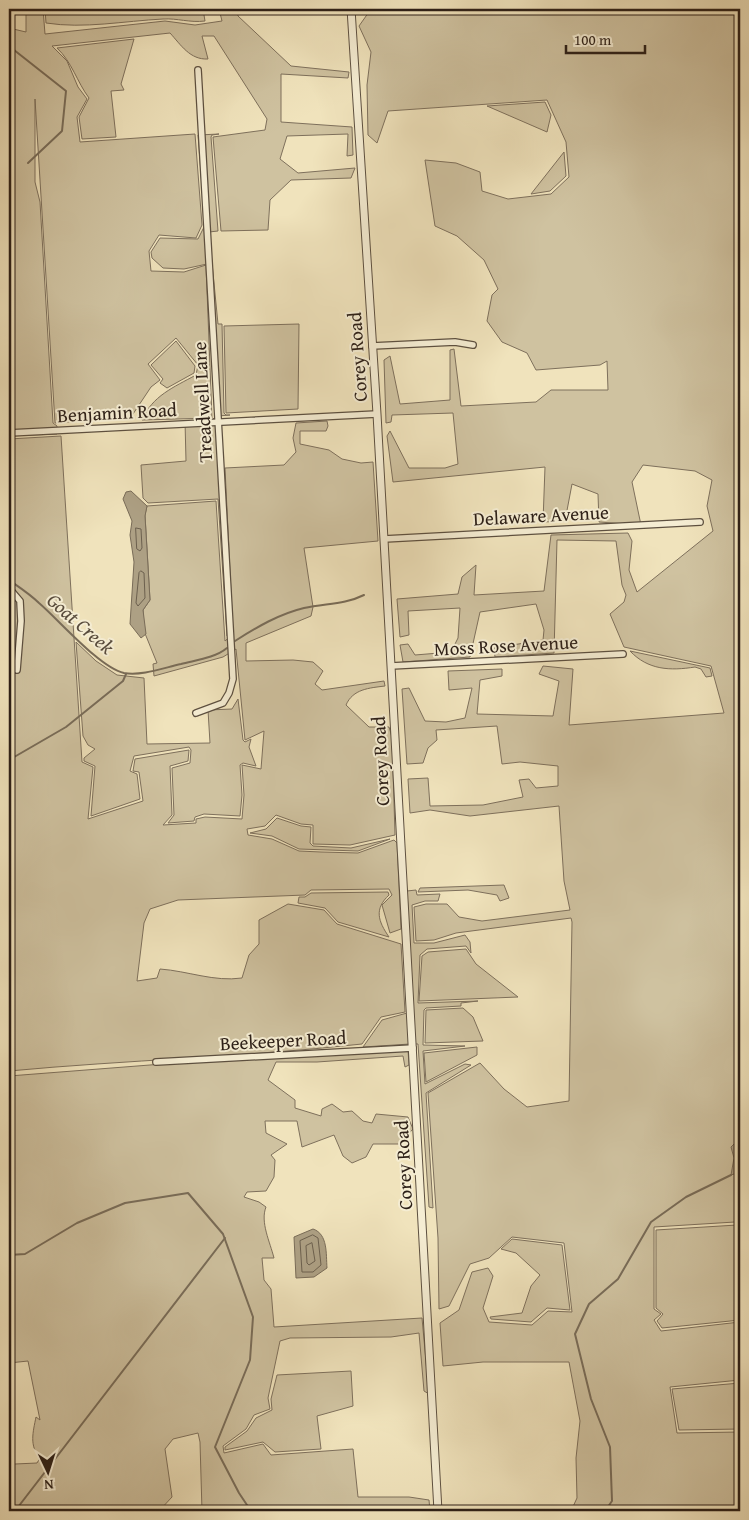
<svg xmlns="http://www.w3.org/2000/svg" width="749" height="1520" font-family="'Gentium Book Plus',serif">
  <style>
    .green { fill: #cfc2a0; stroke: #7e705c }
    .water { fill: #ada084; stroke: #796c58 }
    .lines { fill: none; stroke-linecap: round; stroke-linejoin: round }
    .shore { stroke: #6c604e; stroke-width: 1 }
    .stream { stroke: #796c58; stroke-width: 2 }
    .minor-casing { stroke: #5d5040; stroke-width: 8 }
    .tertiary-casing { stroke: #5d5040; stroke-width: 9 }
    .minor { stroke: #f5edd3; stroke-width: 5.5 }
    .tertiary { stroke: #f5edd3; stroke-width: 7 }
    .labels { text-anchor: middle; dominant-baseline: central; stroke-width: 4; stroke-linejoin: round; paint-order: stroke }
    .street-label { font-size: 19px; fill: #2c1f17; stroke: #f5edd3 }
    .water-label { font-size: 20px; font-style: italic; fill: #594c3d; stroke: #f5edd3 }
  </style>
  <rect width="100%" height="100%" fill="#f0e3bc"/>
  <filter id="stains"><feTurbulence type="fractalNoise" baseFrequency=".004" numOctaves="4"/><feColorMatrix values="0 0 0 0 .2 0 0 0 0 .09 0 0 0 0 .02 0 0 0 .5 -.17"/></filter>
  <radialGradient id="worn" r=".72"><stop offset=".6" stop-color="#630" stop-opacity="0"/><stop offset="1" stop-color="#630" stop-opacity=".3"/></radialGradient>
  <!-- green -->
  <g class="green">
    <path d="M26,9H43L45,34L165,21L195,25L222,21L219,9H236L238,16L291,66L349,72L348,78L281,74V122L352,127L353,155L347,156L348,134L287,136L280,159L298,173L355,168L351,178L291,180L270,200L268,230L221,231L213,137L265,130L267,119L214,36H202L208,59C190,60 181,45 170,33L52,46L67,61L78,87L87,99L77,117L80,142L195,134L202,225L196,238L159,235L149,251L151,271L184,272L206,265L212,418L142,420C152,396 174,387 196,375L198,365L176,338L148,364L160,380L151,387L131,417L55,423L35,99V182L40,202L53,423L57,426V434L9,436V28L26,32Z"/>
    <path d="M45,9H203L205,21C190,23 177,18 163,19C124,21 84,29 46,23Z"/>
    <polygon points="371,9 398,9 402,12 406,9 740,9 740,1176 738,1177 735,1222 654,1227 654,1309 661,1314 654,1320 661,1331 740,1322 740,1380 670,1387 677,1433 740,1432 740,1511 571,1511 577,1498 576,1458 580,1421 569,1362 483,1362 443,1366 440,1323 459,1310 472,1272 488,1268 493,1276 483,1308 489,1322 532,1325 548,1311 572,1312 564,1243 512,1237 489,1258 470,1264 449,1306 439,1309 438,1238 428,1093 480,1063 504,1089 527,1107 569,1101 572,922 571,918 456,933 434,940 416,941 414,907 426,904 447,904 459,917 482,921 570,910 564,881 559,806 470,816 430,810 410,813 408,779 428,778 430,806 483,805 523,797 519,780 529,779 536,788 558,786 558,766 520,762 502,764 497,726 436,730 437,740 428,748 423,763 407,764 402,689 409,688 425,721 446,722 465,718 472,688 449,690 448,671 502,669 502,676 480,680 477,714 553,716 559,681 539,674 543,666 573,669 569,725 724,713 711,666 624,647 610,614 624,602 626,595 622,585 616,541 557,540 554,653 495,657 494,648 543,640 544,630 536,604 480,612 470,657 403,662 400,645 408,644 415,655 451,652 458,638 460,608 408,611 409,635 400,637 397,599 458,594 462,577 476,565 474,595 544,591 551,535 628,533 632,541 629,570 637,592 713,531 707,506 712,480 695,471 643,465 632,482 641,525 599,522 598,494 572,484 565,521 543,522 545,467 393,482 387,436 390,431 409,468 445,468 458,464 453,413 392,415 391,422 386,423 384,360 390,356 400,404 450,400 450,350 454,349 461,406 536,402 551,390 608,390 607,361 600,365 536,370 527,353 502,342 487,321 492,295 498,289 484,260 457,236 435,226 425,160 456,163 480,172 482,191 508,199 551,194 569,177 566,142 547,100 388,111 377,143 368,135 367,85 371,52 359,26"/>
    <path d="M134,39L121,84L124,90L111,91L116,137L82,139L79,117L89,98C77,82 72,62 57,48Z"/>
    <polygon points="545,102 551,115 547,132 487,106"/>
    <polygon points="219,134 212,135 211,137 218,231 209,232 218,324 222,324 224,413 226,415 230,415 218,416 230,634 227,636 218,499 148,503 143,498 141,465 186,461 185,421 212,420 216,416 207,264 184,269 163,268 152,258 151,252 160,238 198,239 205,225 198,135"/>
    <polygon points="564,152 566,176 550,191 531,194"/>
    <polygon points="299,324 298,409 226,413 224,326"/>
    <polygon points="176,341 195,366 194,373 167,388 160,383 163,379 151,365"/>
    <path d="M327,421L328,426L326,431H300V444L329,450L342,459L361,463L373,462L378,541L304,548L313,607L311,616L246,643V661L293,660L313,662L323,671L315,684L322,690L384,681L385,686C369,688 353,689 346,705L369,727H389L392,737L395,835L350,845L313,844V825L301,824L276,815L265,826L247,829L248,835L272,839L299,851L321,852L358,853L394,840L397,843L401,929L390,933L382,905L392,895L389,889L311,890L305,895L178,900L150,909L144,923L137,981L157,978L160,969C188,971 214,982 242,978L249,955L259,944V920L288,904L324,910L337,924L401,944L405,1012L381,1017L362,1044C245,1057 126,1060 9,1071V439L61,436L82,762L93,767L88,819L143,801L139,772L133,771L135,759L189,750L188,761L170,766L172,815L163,825L196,823V819L205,817L242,819L244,795L242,765L261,769L264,731L245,740L236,649L223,657L154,676L153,664L157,663L144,631L143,610L150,600L145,515L147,506L216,501L225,641L233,634L225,468L284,465L296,452L293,438L296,423Z"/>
    <polygon points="76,642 96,661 117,675 144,678 147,744 210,743 208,710 232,709 238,699 243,740 245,742 251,739 249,747 256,766 243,763 240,765 242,795 240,816 204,814 195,817 194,821 168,823 174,815 172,768 190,763 191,750 189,747 134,756 130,771 137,774 140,799 91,816 95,766 84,761 84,758 95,749 88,745 83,736"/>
    <path d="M630,651L710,668L712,676L706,677L701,669L695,667C670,671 648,670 630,651Z"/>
    <polygon points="277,818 301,826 311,827 310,843 313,846 351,848 390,839 358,851 299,849 272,836 250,833 266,829"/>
    <polygon points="504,885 509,898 500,901 497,895 468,890 418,892 420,888"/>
    <polygon points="416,890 417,895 440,894 438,901 425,901 412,905 414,943 434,943 465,935 470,942 471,953 466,946 427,949 420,955 418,1003 478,1001 461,1003 461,1006 426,1008 424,1010 423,1045 465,1046 423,1051 425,1084 465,1064 471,1065 426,1093 433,1208 429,1207 418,1044 415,1044 407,891"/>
    <path d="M388,892L389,895C374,909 378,921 389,937L338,922L325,908L298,903L299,897H305L311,893Z"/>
    <polygon points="466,949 476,964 518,997 419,1001 422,956 428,952"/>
    <polygon points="463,1008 473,1017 483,1041 425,1043 426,1010"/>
    <polygon points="407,1013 410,1044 363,1047 382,1020"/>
    <polygon points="477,1047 477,1055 426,1082 424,1053"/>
    <path d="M408,1050L409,1065L405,1067L403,1056L317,1062H276L268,1080L295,1100V1108L321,1116L322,1109L332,1104L343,1112L352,1111L363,1121L372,1123L376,1114L408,1117L413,1129L399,1144H373L366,1157L352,1163L343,1156L334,1135L302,1147L297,1121H265L266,1133L287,1144L271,1155L275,1160L274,1177L266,1191L247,1192L244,1197L259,1202L266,1207C260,1222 270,1242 274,1258H262L264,1280L271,1289L274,1327L422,1318L429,1394L424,1391L419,1333L391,1337L290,1338L280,1341L268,1398L270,1409L254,1415L246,1429L223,1446L224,1453L263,1444L271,1455L353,1449L358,1497H409L429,1500L430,1511H202L200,1442L198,1433L173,1439L165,1449L172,1497L159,1511H9V1460L15,1464L37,1463L40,1458C29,1446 33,1432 36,1417L40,1420L28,1361L9,1363V1076L214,1060Z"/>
    <polygon points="739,1196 740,1320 662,1328 657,1321 663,1314 656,1308 656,1230 737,1225"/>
    <polygon points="512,1239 562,1245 570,1310 547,1308 531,1322 491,1319 490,1317 522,1313 531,1286 540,1275 516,1253 501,1249"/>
    <polygon points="351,1371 353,1406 317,1416 321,1449 275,1452 263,1442 225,1450 225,1447 247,1431 256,1418 272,1410 271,1399 277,1375"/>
    <polygon points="740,1383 740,1429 679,1430 672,1389"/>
  </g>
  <!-- water -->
  <g class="water">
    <polygon points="131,491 147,506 145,516 150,600 143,610 146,634 141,638 130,624 134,562 130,535 132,521 123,499 126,492"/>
    <polygon points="740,1138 740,1172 731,1175 734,1158 731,1147"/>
    <path d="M313,1229C328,1234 326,1254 327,1268L314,1277L296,1278L294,1237Z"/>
  </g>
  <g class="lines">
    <!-- shore -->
    <g class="shore">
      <polygon points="136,528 141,529 142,548 140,551 137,549"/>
      <polygon points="141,571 144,573 145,598 138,606 136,603 139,573"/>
      <polygon points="313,1235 318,1238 321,1265 313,1272 302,1272 300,1241"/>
      <polygon points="312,1243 315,1261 309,1265 307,1263 306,1246"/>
    </g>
    <!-- stream -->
    <g class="stream">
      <polyline points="9,46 66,91 62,131 28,163"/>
      <path d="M9,580C19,587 30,594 39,603C59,620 100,668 124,673C142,676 163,668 181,664C196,660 215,658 227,648"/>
      <path d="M235,641C257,627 279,614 304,608C325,603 344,605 364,595"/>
      <polyline points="9,760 66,727 123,681 126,674"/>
      <polyline points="9,1255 25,1254 77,1223 125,1203 188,1193 223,1234 253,1317 250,1360 215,1447 239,1493 251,1511"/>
      <polyline points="15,1511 225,1238"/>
      <polyline points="605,1511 612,1501 610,1447 591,1399 575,1334 589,1304 618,1279 651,1222 686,1197 731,1175"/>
    </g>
    <!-- minor casing -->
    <g class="minor-casing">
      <g id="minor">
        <polyline points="372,346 455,342 473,345"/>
        <polyline points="9,433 377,414"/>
        <polyline points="384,539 700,522"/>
        <polyline points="9,588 20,601 21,621 17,670"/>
        <polyline points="391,666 623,654"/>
        <polyline points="196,713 223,703 229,693 233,679 198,70"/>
        <polyline points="156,1062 413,1048"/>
      </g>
    </g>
    <!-- tertiary casing -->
    <g class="tertiary-casing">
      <polyline id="tertiary" points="351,9 377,414 438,1511"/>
    </g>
    <!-- minor -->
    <use href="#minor" class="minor"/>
    <!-- tertiary -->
    <use href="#tertiary" class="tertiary"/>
  </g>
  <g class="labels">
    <!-- street labels -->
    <g class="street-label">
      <text transform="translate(357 357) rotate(-94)">Corey Road</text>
      <text transform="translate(202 402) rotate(-93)">Treadwell Lane</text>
      <text transform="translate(117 412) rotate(-3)">Benjamin Road</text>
      <text transform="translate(541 515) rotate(-3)">Delaware Avenue</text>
      <text transform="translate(506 645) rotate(-3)">Moss Rose Avenue</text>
      <text transform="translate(380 761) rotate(-93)">Corey Road</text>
      <text transform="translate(283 1040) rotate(-3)">Beekeeper Road</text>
      <text transform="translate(403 1165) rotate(-93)">Corey Road</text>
    </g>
    <!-- water labels -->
    <g class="water-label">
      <text transform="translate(81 623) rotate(41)">Goat Creek</text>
    </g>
  </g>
  <!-- margin -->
  <rect width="749" height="1520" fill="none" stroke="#f0e3bc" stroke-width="30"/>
  <rect x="10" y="10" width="729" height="1500" fill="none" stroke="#2c1f17" stroke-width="2.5"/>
  <rect x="15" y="15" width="719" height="1490" fill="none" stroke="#2c1f17"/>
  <!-- north arrow -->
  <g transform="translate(48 1472) rotate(176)" stroke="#f5edd3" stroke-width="4" paint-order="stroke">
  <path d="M0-4L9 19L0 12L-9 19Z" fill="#2c1f17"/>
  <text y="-8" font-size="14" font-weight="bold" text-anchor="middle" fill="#2c1f17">N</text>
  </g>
  <!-- scale -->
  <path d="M566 45v8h79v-8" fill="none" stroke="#2c1f17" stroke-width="2.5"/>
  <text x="574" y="45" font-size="15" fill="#2c1f17" stroke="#f5edd3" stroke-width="4" paint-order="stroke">100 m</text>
  <rect width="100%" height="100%" filter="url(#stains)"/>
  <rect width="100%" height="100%" fill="url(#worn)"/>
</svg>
